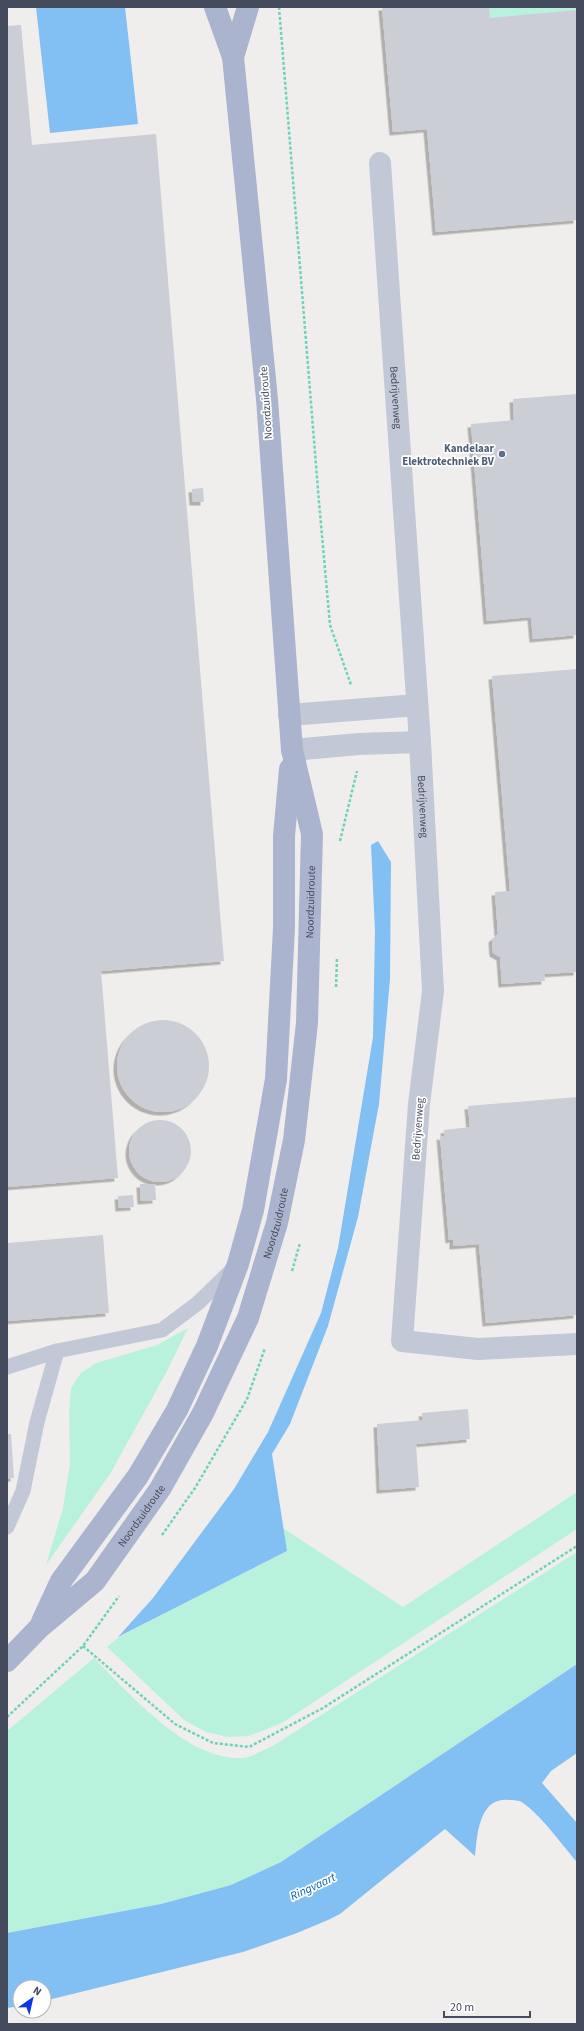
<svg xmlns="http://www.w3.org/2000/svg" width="584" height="2031" font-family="'Source Sans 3',sans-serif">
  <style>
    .green { fill: #b8f2dd }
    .water { fill: #82bff2 }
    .building { fill: #ccced6; filter: url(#shadow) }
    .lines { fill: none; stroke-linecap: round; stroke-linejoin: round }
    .path { stroke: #6ed2b9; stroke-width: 2.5; stroke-dasharray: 3 2; stroke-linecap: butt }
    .service { stroke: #c3c8d6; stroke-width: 15 }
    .minor { stroke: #c3c8d6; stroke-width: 22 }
    .primary { stroke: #abb4cf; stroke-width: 22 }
    .service-dot { fill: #5c6f8a; stroke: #fff; stroke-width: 1.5 }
    .labels { text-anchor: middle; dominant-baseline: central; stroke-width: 3.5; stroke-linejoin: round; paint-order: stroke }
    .street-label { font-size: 11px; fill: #444b5c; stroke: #fff }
    .service-label { font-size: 11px; font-weight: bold; fill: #4e5e75; stroke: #fff; text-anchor: end }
    .water-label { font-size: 12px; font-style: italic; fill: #0361b1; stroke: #fff }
  </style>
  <defs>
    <filter id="shadow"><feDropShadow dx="-3.5" dy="3.5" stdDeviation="0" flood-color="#0004"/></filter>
  </defs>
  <rect width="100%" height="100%" fill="#f0eeed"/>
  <!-- green -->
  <g class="green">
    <polygon points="489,7 577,7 577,11 490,20"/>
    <polygon points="188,1328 166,1373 110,1474 46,1565 63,1508 70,1464 69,1412 71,1388 81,1373 96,1363 157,1345"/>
    <polygon points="577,1492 577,1529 282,1723 249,1736 228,1737 206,1732 184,1720 107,1647 119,1637 287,1551 283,1528 403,1607"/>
    <path d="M577,1552V1664L281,1862L231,1885L161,1904L7,1933V1731L94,1658C130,1694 187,1761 243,1758C252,1757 263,1750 271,1747Z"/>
  </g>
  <!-- water -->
  <g class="water">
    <polygon points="36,7 125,7 138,124 50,133"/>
    <polygon points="378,841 391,862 390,979 379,1104 358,1217 328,1326 290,1424 272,1454 287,1551 118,1637 153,1598 234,1489 268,1432 321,1313 338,1248 373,1037 375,931 371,845"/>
    <path d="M577,1664V1753L551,1771L542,1783L577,1823V1862C562,1845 541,1815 523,1803C520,1800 513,1800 509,1800C479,1796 477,1836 475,1856L445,1829L340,1914L328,1920L297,1933L243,1952L44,2001V1987H20V2006L7,2008V1933L161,1904L231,1885L281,1862Z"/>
  </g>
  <!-- building -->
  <g class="building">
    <polygon points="382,7 489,7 490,18 577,10 577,220 436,232 427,129 393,132"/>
    <polygon points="21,25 32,145 156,134 224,961 101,971 118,1178 7,1187 7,26"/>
    <polygon points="577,394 577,635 533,639 531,617 487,621 471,424 514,420 513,399"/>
    <polygon points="203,488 204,502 193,502 192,489"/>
    <polygon points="577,669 577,972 544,974 545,981 502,984 500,957 493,953 492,939 498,934 495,892 510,891 492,676"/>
    <circle cx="163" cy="1066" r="46"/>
    <polygon points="577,1097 577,1315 486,1323 479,1244 453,1246 453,1239 449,1240 440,1136 445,1137 444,1130 470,1127 468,1106"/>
    <circle cx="160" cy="1151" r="31"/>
    <polygon points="140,1184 155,1184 156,1200 141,1201"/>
    <polygon points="133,1195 134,1207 119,1208 118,1196"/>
    <polygon points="103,1235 109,1313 7,1321 7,1243"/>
    <polygon points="468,1409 470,1439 416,1444 419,1487 380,1490 377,1424 423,1420 422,1413"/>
    <polygon points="7,1434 11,1434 14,1478 7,1479"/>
  </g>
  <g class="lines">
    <!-- path -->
    <g class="path">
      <polyline points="279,7 319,502 330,625 351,685"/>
      <polyline points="340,841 357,771"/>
      <polyline points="336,987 337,958"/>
      <polyline points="292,1271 300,1243"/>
      <polyline points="162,1535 195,1488 247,1399 265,1348"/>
      <polyline points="83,1646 175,1724 213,1743 249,1747 323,1708 577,1546"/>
      <polyline points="7,1717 83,1646 119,1596"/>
    </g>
    <!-- service -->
    <g class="service">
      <polyline points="7,1367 57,1351"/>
      <polyline points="7,1527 23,1491 37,1422 57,1351 162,1330 198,1303 234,1268"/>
    </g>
    <!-- minor -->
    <g class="minor">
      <path id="s1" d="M380,163L420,742L433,991L419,1104L402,1341L478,1349L577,1344"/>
      <polyline points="289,715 417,705"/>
      <polyline points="292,750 359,744 420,742"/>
    </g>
    <!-- primary -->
    <g class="primary">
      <polyline points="233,57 248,7"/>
      <polyline points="42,1622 61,1581 138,1476 177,1410 207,1346 238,1264 253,1210 276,1079 284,928 284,836 290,769"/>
      <path id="s2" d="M7,1661L39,1628L95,1581L160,1489L203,1413L248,1318L277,1223L294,1140L307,1023L312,834L292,750L267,399L233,57L215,7"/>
    </g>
  </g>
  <!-- markers -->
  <circle class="service-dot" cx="502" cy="454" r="4"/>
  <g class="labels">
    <!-- street labels -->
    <g class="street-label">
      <text stroke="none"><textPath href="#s1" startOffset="235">Bedrijvenweg</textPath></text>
      <text transform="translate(266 403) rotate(-94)">Noordzuidroute</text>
      <text stroke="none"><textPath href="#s1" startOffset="645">Bedrijvenweg</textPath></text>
      <text stroke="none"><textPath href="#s2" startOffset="847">Noordzuidroute</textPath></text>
      <text transform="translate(418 1129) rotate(-86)">Bedrijvenweg</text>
      <text stroke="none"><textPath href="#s2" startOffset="523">Noordzuidroute</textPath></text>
      <text stroke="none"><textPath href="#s2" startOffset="199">Noordzuidroute</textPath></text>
    </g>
    <!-- service labels -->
    <g class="service-label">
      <text x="494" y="448">Kandelaar<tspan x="494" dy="13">Elektrotechniek BV</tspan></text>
    </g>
    <!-- water labels -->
    <g class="water-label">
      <text transform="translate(313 1887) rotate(-25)">Ringvaart</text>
    </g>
  </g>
  <!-- border -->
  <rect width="584" height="2031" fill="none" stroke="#444b5c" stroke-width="16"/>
  <!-- north arrow -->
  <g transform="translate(32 1999) rotate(34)"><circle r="19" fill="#ffffff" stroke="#b4b7be"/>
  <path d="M0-3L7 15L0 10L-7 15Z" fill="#0d36eb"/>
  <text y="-6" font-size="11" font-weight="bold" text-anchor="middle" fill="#444b5c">N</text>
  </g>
  <!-- scale -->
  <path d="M444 2011v6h86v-6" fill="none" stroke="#444b5c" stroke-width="2"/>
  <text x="450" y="2011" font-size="12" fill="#444b5c" stroke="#ffffff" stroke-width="3" paint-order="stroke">20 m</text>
</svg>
